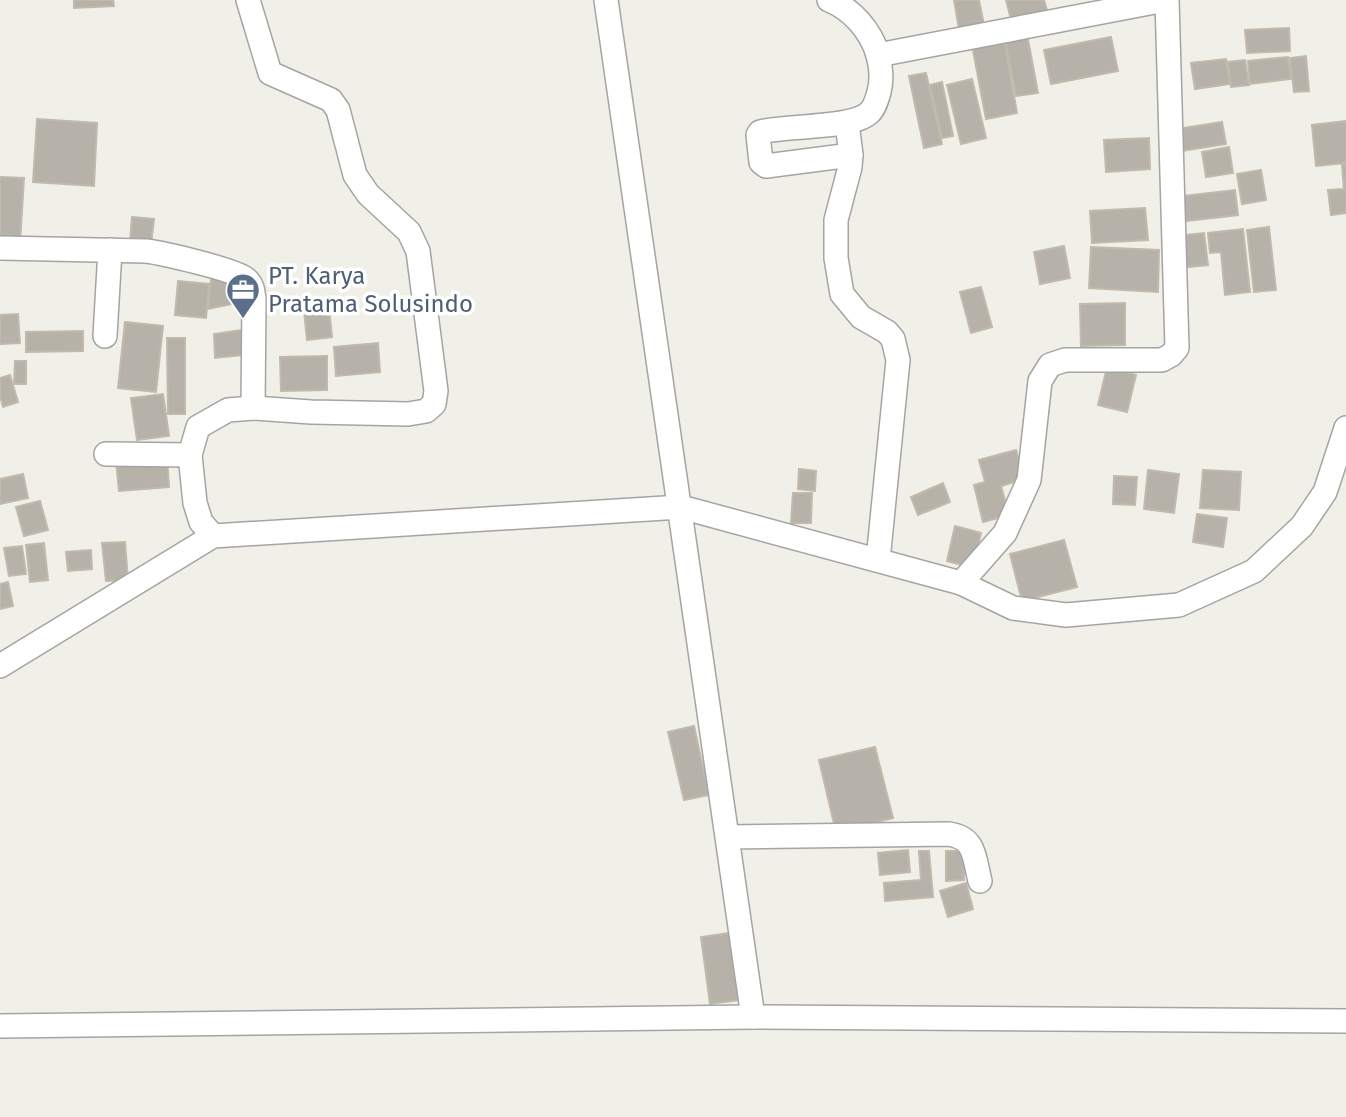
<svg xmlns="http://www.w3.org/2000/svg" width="1346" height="1117" font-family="'Fira Sans',sans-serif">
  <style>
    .building { fill: #b6b2aa; stroke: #c1baab; stroke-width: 2 }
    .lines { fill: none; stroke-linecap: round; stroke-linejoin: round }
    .minor-casing { stroke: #a4a4a4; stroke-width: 26 }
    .minor { stroke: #fff; stroke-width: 23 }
    .labels { text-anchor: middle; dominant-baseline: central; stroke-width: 7; stroke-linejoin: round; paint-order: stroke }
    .service-label { font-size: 24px; fill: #4e5e75; stroke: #fff; text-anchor: start }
  </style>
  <rect width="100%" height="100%" fill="#f0efe8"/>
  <!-- building -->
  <g class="building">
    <polygon points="74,0 113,0 114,6 74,8"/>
    <polygon points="954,0 979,0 985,30 960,35"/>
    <polygon points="1006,0 1044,0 1049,17 1013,27"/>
    <polygon points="1289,28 1290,51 1247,53 1245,30"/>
    <polygon points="1026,29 1038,93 1016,96 1004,33"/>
    <polygon points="1003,34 1017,113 986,119 971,40"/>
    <polygon points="1111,37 1118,71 1051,84 1044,50"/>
    <polygon points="1306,56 1309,91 1294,92 1290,58"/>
    <polygon points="1288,57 1291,79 1250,84 1248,61"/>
    <polygon points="1226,59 1230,84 1195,89 1191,63"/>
    <polygon points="1245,60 1249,85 1231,87 1228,62"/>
    <polygon points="926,73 942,144 924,148 909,76"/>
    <polygon points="972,79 986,138 961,144 947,85"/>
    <polygon points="942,82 953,136 942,138 930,85"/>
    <polygon points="37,119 97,123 94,186 33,182"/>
    <polygon points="1346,121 1346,163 1316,166 1312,125"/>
    <polygon points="1222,122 1226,144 1181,151 1177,129"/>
    <polygon points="1149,138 1150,169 1106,172 1104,140"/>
    <polygon points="1229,147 1233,173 1206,177 1202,152"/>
    <polygon points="1342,165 1346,165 1346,213 1331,215 1328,190 1344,189"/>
    <polygon points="1261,170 1266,200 1242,204 1237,174"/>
    <polygon points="0,177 24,178 20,243 0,241"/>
    <polygon points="1235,190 1238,215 1178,222 1175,197"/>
    <polygon points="1145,208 1148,240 1092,243 1090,211"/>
    <polygon points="132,217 154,219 151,244 130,241"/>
    <polygon points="1269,227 1276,290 1254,292 1247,230"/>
    <polygon points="1243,229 1250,292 1225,295 1221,252 1210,253 1208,233"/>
    <polygon points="1204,233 1208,265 1179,268 1176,236"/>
    <polygon points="1064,246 1070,278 1040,284 1034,252"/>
    <polygon points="1091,247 1159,250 1158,292 1089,288"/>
    <polygon points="211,279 244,282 237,303 208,309"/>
    <polygon points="178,281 209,284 206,318 175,315"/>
    <polygon points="981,287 992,327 971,333 960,292"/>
    <polygon points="328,298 332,337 307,340 303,301"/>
    <polygon points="1125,303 1125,345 1081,346 1080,304"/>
    <polygon points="18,314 20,343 0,344 0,315"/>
    <polygon points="125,322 163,326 156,392 118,388"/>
    <polygon points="249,329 251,354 215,358 214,334"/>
    <polygon points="83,331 83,351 26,352 26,332"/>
    <polygon points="167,338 185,338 185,414 168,414"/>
    <polygon points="378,343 380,372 336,376 334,347"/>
    <polygon points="327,356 327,390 281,391 280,357"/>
    <polygon points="15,361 26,361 26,384 14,384"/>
    <polygon points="1107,367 1136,375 1127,412 1098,405"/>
    <polygon points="10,375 18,402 3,407 0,396 0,378"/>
    <polygon points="163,394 169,436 137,440 131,398"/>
    <polygon points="1016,450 1025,479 1001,486 1009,515 983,522 974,485 985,482 979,460"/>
    <polygon points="167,457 169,487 119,491 116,461"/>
    <polygon points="799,469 816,471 815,491 798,489"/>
    <polygon points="1148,470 1179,474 1174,513 1144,509"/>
    <polygon points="1203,470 1241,472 1239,510 1200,508"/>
    <polygon points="23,474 28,498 0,504 0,479"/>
    <polygon points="1114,476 1137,477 1135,505 1113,504"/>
    <polygon points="943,483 950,502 918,515 911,497"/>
    <polygon points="793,493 812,493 811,523 791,523"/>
    <polygon points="40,501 48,530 24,536 16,507"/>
    <polygon points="1197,514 1227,518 1223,547 1193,542"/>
    <polygon points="955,526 981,533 973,568 947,561"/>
    <polygon points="1064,540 1077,587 1022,601 1010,554"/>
    <polygon points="125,542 128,580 106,581 102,543"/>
    <polygon points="44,543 48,580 30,582 26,545"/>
    <polygon points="22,546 26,574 9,576 4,548"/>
    <polygon points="91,550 92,569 68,571 66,552"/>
    <polygon points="8,582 13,606 0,609 0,584"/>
    <polygon points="694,726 709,795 684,800 668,732"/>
    <polygon points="875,747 893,818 836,832 819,760"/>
    <polygon points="908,850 910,872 880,875 878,853"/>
    <polygon points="919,851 929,851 933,897 885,901 884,883 921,880"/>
    <polygon points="946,851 964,851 964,880 946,881"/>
    <polygon points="966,883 973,909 948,917 940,891"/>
    <polygon points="730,933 740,1000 710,1004 701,937"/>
  </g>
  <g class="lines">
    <!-- minor casing -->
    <g class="minor-casing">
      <g id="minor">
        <polyline points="606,0 753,1017"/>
        <path d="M829,0C852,9 871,31 878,55C881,66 882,81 879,92C877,99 875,107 870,112C854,129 786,125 760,132L758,135L761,162L766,166L851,155"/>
        <polyline points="878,55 1165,0"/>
        <polyline points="847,123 851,155 850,167 836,220 836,258 842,294 861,317 887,332 893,339 898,360 878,560"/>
        <path d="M0,248L146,251C163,253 236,270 246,279C253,285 253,292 254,299L253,408"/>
        <polyline points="105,336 110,250"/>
        <polyline points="106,454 190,455"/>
        <polyline points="213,536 201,522 195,503 190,455 198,427 228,410 253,408 311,412 408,414 426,411 434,404 436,391 418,251 409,232 368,194 355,175 338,110 331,100 270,73 248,0"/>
        <polyline points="961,583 1005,533 1029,480 1040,381 1050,365 1065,360 1162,360 1171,355 1177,348 1167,0"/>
        <polyline points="0,666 213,536 681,507 961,583 1013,608 1066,615 1179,605 1254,571 1302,526 1325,492 1346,428"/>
        <path d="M728,837L949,834C976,838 974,858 980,881"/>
        <polyline points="0,1026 753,1017 1346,1021"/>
      </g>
    </g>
    <!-- minor -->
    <use href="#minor" class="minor"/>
  </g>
  <!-- icons -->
  <defs>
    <g id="office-pin" transform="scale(1.75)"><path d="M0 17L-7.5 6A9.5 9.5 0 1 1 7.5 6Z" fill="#5c6f8a" stroke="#fff"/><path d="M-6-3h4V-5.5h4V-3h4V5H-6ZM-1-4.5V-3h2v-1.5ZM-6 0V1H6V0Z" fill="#fff"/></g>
  </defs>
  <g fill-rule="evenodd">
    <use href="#office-pin" x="243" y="290"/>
  </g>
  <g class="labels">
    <!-- service labels -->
    <g class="service-label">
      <text x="268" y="276">PT. Karya<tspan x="268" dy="28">Pratama Solusindo</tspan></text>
    </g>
  </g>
</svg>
